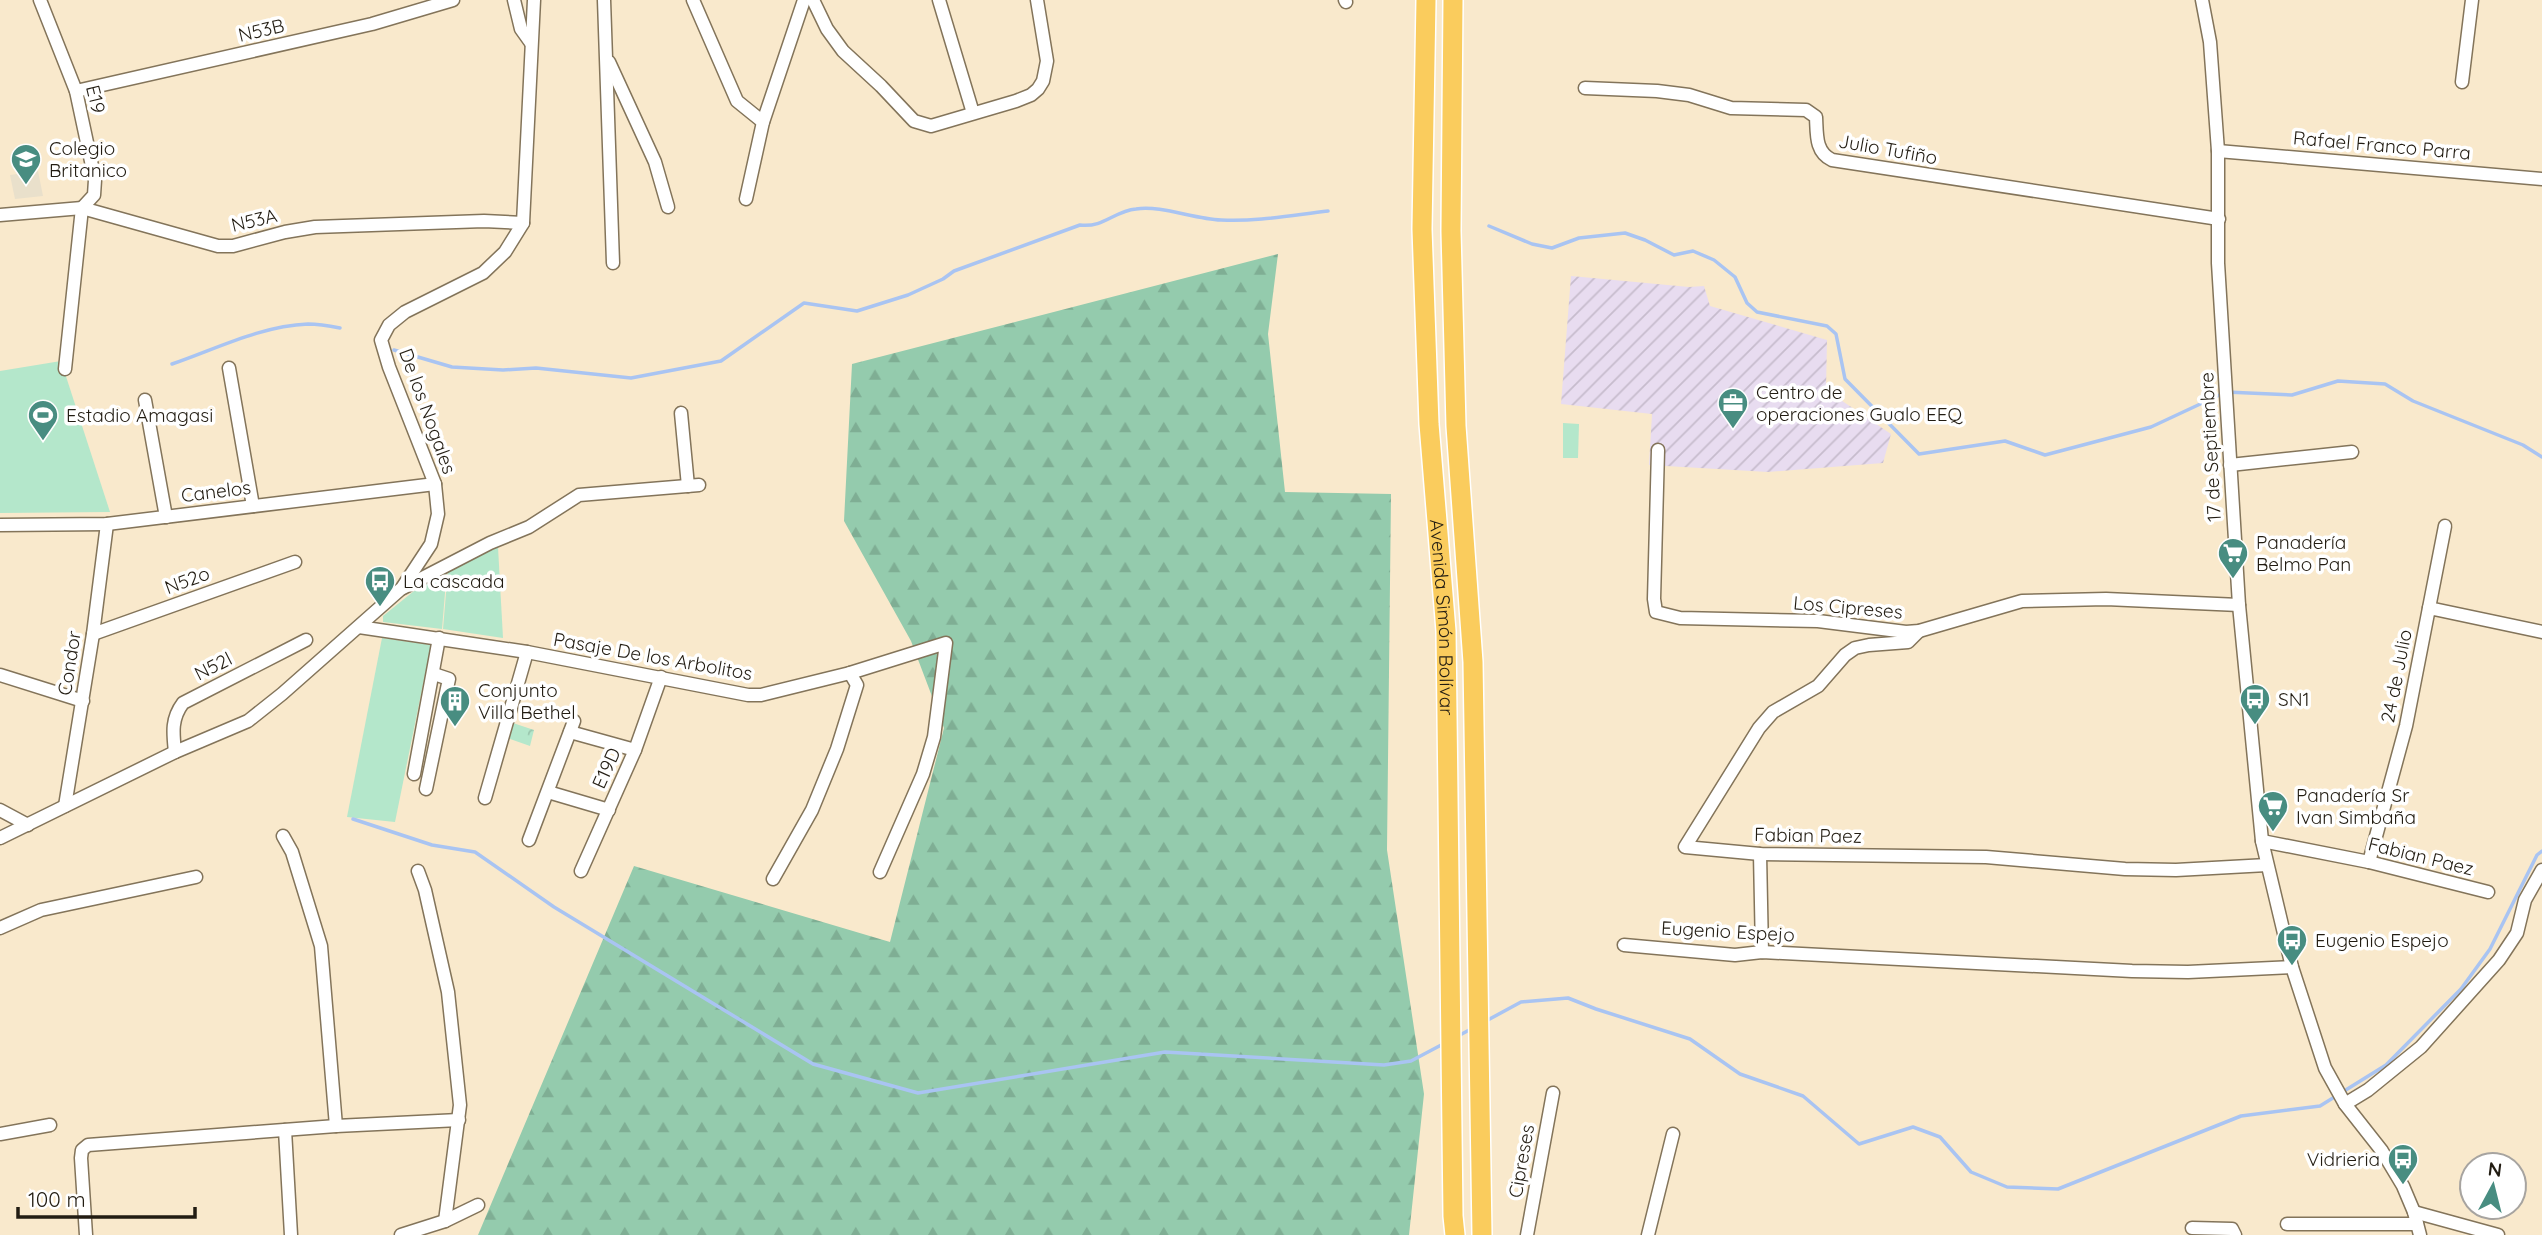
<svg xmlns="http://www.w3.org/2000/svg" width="2542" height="1235" font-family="Quicksand,sans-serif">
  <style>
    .industrial { fill: url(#industrial-furrows) }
    .education { fill: #e9e0cb }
    .green { fill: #b4e7cb }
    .forest { fill: url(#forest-firs) }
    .park { fill: url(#park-crowns) }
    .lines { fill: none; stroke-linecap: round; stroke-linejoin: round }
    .stream { stroke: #a9c4f2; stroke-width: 3.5 }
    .minor-casing { stroke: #83745a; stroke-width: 15 }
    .highway-casing { stroke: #fff; stroke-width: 22 }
    .minor { stroke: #fff; stroke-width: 12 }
    .highway { stroke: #facc5d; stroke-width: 19 }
    .labels { text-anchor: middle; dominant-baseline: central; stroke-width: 7; stroke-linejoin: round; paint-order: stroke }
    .street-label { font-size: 19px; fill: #221c12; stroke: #fff }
    .poi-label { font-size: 19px; fill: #221c12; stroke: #fff; text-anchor: start }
  </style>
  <defs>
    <pattern id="industrial-furrows" width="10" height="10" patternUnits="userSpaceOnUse" patternTransform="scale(1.75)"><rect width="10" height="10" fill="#e8dcf0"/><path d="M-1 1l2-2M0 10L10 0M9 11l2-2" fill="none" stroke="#c7bccd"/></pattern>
    <pattern id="forest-firs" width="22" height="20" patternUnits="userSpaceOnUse" patternTransform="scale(1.75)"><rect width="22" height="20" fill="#94cbad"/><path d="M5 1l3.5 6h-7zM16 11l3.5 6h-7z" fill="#7fae94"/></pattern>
    <pattern id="park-crowns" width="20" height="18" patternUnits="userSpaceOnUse" patternTransform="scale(1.75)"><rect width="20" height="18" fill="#b4e7cb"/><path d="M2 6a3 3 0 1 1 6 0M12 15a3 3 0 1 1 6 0" fill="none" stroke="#9ac6ad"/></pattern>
  </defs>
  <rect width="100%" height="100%" fill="#f9e9cc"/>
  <!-- industrial -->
  <polygon class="industrial" points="1571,276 1689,287 1704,286 1710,306 1827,340 1826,390 1891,434 1883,463 1768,472 1649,465 1652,414 1561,404"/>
  <!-- education -->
  <polygon class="education" points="38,171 43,196 15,199 10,175"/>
  <!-- green -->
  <g class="green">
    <polygon points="61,361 110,512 0,513 0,371"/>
    <polygon points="1563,423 1579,424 1578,458 1563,458"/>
    <polygon points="498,547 503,638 443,629 448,569"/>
    <polygon points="447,569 442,629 383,622 383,616 414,591"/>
    <polygon points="382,638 431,645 395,822 347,817"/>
  </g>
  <!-- forest -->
  <polygon class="forest" points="1278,254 1268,334 1285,492 1391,494 1387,850 1424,1094 1409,1235 478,1235 634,866 890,942 944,728 911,641 844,521 852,364"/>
  <!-- park -->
  <polygon class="park" points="513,723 534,730 530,746 507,738"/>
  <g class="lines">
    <!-- stream -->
    <g class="stream">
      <polyline points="1489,226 1532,244 1552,248 1579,238 1625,233 1645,240 1674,255 1693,251 1714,260 1735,277 1747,303 1757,312 1827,326 1836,334 1845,379 1919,454 2005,441 2045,455 2151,427 2226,392 2292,395 2338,381 2385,384 2413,401 2523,445 2542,457"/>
      <path d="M394,350L452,367L503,370L536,368L631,378L721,361L804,303L857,311L908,295L943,279L954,271L1080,225C1104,228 1114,211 1136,209C1161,205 1194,219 1221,220C1256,222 1293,215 1328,211"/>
      <path d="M172,364C216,349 260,326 308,324C318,324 330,326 340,328"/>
      <polyline points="353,819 432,845 475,852 554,907 813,1064 918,1093 1165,1052 1384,1065 1411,1061 1445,1043"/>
      <polyline points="1486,1021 1521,1002 1568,998 1596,1009 1690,1039 1740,1074 1803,1096 1859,1144 1913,1127 1940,1137 1971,1172 2007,1187 2058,1189 2241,1116 2320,1106 2386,1065 2461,989 2490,949 2537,855 2542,851"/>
      <polyline points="1458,1036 1473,1028"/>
    </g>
    <!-- minor casing -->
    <g class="minor-casing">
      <g id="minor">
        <polyline points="40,0 76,91 95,180 94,195 82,208"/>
        <polyline points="514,0 521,29 531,43"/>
        <polyline points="604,0 613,263"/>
        <polyline points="693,0 737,101 763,122"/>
        <polyline points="813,0 827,29 843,51 881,86 914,121 931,126 1016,101 1031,95 1038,89 1043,81 1047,61 1037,0"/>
        <polyline points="939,0 973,113"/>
        <polyline points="1345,0 1346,2"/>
        <polyline points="2202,0 2210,42 2218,151 2218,263 2239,605 2262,841 2292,967 2325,1068 2345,1104 2382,1151 2403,1186 2414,1212 2420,1235"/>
        <polyline points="609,62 655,162 668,207"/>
        <polyline points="2462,82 2472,0"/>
        <path d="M1585,88L1657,91L1689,95L1731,108L1806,110L1816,117C1817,134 1815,152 1832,160L2219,219"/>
        <polyline points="76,91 372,24 453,0"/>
        <polyline points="2218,151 2542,179"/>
        <polyline points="746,199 763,122 804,0"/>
        <polyline points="0,215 82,208 218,246 233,246 285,232 315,227 484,221 523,223"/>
        <polyline points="229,368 253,506"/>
        <polyline points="65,369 82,208"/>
        <polyline points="145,400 166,517"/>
        <polyline points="681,413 688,486"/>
        <polyline points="1658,450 1654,599 1656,612 1680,618 1818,621 1906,632 1919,631 2022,601 2106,599 2239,605"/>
        <polyline points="2230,465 2352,452"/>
        <polyline points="0,525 107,524 435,484"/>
        <polyline points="403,588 490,543 529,527 579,495 699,485"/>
        <polyline points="2429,608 2445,526"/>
        <polyline points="359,627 527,652 748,695 761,695 850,673 946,643 934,737 923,774 880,872"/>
        <polyline points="1919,631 1908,642 1869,645 1855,648 1845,655 1818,686 1773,712 1759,728 1685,847 1760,854 1986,857 2125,869 2176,870 2267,865"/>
        <polyline points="93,634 295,562"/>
        <polyline points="0,675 83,701"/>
        <polyline points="570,732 635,750"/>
        <path d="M175,752C173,733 171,719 183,703L306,640"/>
        <polyline points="414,774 439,638"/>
        <polyline points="426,789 449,679 434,674"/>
        <polyline points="548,792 609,810"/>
        <polyline points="485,798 527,652"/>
        <polyline points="65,806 93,634 107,524"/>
        <polyline points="0,810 28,825"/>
        <polyline points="283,836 292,852 321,946 336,1126"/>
        <polyline points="0,838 175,752 248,721 282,694 402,588 431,544 438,514 435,484 389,367 381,340 389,325 405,312 483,273 505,252 523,223 534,0"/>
        <polyline points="529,840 574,721"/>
        <polyline points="2262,841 2369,862 2488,892"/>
        <polyline points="1760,854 1762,952"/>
        <polyline points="2369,862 2406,726 2429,608 2542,632"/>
        <polyline points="418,871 425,890 448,992 460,1105 445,1221"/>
        <polyline points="581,871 635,750 661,677"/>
        <polyline points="773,879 812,810 837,749 857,685 850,673"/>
        <polyline points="0,928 41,910 196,877"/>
        <polyline points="1624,945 1735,955 1762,952 2132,971 2188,972 2292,967"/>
        <polyline points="2345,1104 2368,1090 2421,1047 2499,960 2517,933 2525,900 2542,870"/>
        <polyline points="285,1130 291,1235"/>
        <polyline points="0,1134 50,1125"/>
        <polyline points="2414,1212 2498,1235"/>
        <polyline points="2287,1224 2417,1224"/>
        <polyline points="2192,1228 2232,1229 2235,1235"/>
        <polyline points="86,1235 81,1158 82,1150 88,1145 336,1126 459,1120"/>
        <polyline points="401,1235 445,1221 478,1205"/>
        <polyline points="1527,1235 1553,1093"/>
        <polyline points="1648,1235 1673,1134"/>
      </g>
    </g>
    <!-- highway casing -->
    <g class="highway-casing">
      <g id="highway">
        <path id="s1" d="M1426,0L1422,229L1429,424L1446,631L1453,1216L1455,1235"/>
        <polyline points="1453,0 1451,231 1456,426 1473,662 1482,1235"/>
      </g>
    </g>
    <!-- minor -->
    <use href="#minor" class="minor"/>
    <!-- highway -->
    <use href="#highway" class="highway"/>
  </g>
  <!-- icons -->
  <defs>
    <g id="school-pin" transform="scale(1.575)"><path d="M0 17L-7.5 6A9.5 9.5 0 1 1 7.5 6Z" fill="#488d81" stroke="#fff"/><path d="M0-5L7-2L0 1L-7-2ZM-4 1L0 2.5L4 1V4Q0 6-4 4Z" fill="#fff"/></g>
    <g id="office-pin" transform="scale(1.575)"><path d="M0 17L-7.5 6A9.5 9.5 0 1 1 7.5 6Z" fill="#488d81" stroke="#fff"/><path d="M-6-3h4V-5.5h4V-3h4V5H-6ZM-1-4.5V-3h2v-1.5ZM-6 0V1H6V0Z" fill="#fff"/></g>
    <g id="stadium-pin" transform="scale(1.575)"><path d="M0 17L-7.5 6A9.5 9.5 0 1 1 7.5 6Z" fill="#488d81" stroke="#fff"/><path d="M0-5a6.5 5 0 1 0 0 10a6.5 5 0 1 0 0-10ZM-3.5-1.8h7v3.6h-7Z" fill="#fff"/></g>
    <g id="supermarket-pin" transform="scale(1.575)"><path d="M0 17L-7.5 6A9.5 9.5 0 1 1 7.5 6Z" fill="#488d81" stroke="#fff"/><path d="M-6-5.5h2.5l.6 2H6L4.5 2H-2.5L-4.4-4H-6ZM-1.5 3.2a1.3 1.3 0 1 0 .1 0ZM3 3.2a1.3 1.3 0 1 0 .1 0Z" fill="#fff"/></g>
    <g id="bus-pin" transform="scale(1.575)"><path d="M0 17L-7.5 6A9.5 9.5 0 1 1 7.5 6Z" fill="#488d81" stroke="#fff"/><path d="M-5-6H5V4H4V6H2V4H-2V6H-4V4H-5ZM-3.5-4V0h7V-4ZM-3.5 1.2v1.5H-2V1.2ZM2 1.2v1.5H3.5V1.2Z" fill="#fff"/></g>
    <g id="building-pin" transform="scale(1.575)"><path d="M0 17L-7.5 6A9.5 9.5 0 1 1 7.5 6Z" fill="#488d81" stroke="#fff"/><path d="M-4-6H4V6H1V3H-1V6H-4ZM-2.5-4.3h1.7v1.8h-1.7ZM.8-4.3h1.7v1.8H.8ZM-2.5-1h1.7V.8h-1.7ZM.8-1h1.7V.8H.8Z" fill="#fff"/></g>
  </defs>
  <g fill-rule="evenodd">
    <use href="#school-pin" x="26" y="159"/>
    <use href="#office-pin" x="1733" y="403"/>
    <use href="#stadium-pin" x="43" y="415"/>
    <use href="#supermarket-pin" x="2233" y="553"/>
    <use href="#bus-pin" x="380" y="581"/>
    <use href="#bus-pin" x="2255" y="699"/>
    <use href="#building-pin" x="455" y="701"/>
    <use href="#supermarket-pin" x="2273" y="806"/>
    <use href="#bus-pin" x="2292" y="940"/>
    <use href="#bus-pin" x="2403" y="1159"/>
  </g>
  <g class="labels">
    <!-- street labels -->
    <g class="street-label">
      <text transform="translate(261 30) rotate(-13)">N53B</text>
      <text transform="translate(96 99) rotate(76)">E19</text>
      <text transform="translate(2382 145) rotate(5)">Rafael Franco Parra</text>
      <text transform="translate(1888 149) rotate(10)">Julio Tufiño</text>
      <text transform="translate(254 220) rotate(-13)">N53A</text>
      <text transform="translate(428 411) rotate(70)">De los Nogales</text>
      <text transform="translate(2210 447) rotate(-93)">17 de Septiembre</text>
      <text transform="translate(216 491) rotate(-7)">Canelos</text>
      <text transform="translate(187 580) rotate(-20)">N52o</text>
      <text transform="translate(1848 607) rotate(5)">Los Cipreses</text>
      <text stroke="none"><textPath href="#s1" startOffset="618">Avenida Simón Bolívar</textPath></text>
      <text transform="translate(653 656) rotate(10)">Pasaje De los Arbolitos</text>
      <text transform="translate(69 663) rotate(-81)">Condor</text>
      <text transform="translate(213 666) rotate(-27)">N52l</text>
      <text transform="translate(2396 676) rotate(-79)">24 de Julio</text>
      <text transform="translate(606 768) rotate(-66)">E19D</text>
      <text transform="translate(1808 835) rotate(1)">Fabian Paez</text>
      <text transform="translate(2421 856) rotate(14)">Fabian Paez</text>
      <text transform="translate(1728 931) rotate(3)">Eugenio Espejo</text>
      <text transform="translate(1521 1161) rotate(-80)">Cipreses</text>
    </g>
    <!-- poi labels -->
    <g class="poi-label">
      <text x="49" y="148">Colegio<tspan x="49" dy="22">Britanico</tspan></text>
      <text x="1756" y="392">Centro de<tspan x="1756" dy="22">operaciones Gualo EEQ</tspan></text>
      <text x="66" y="415">Estadio Amagasi</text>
      <text x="2256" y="542">Panadería<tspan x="2256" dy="22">Belmo Pan</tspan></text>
      <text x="403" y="581">La cascada</text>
      <text x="478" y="690">Conjunto<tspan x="478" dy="22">Villa Bethel</tspan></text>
      <text x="2278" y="699">SN1</text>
      <text x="2296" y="795">Panadería Sr<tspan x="2296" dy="22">Ivan Simbaña</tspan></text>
      <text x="2315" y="940">Eugenio Espejo</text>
      <text x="2380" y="1159" text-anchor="end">Vidrieria</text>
    </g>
  </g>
  <!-- north arrow -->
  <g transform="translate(2493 1186) rotate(7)"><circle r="33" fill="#ffffff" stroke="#a7a4a0" stroke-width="2"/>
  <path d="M0-5L12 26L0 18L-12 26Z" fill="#488d81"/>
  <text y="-10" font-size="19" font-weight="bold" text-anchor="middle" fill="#221c12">N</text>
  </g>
  <!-- scale -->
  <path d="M18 1207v10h177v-10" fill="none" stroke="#221c12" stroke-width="3.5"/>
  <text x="28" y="1207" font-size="21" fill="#221c12" stroke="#ffffff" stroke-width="5" paint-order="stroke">100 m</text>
</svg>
